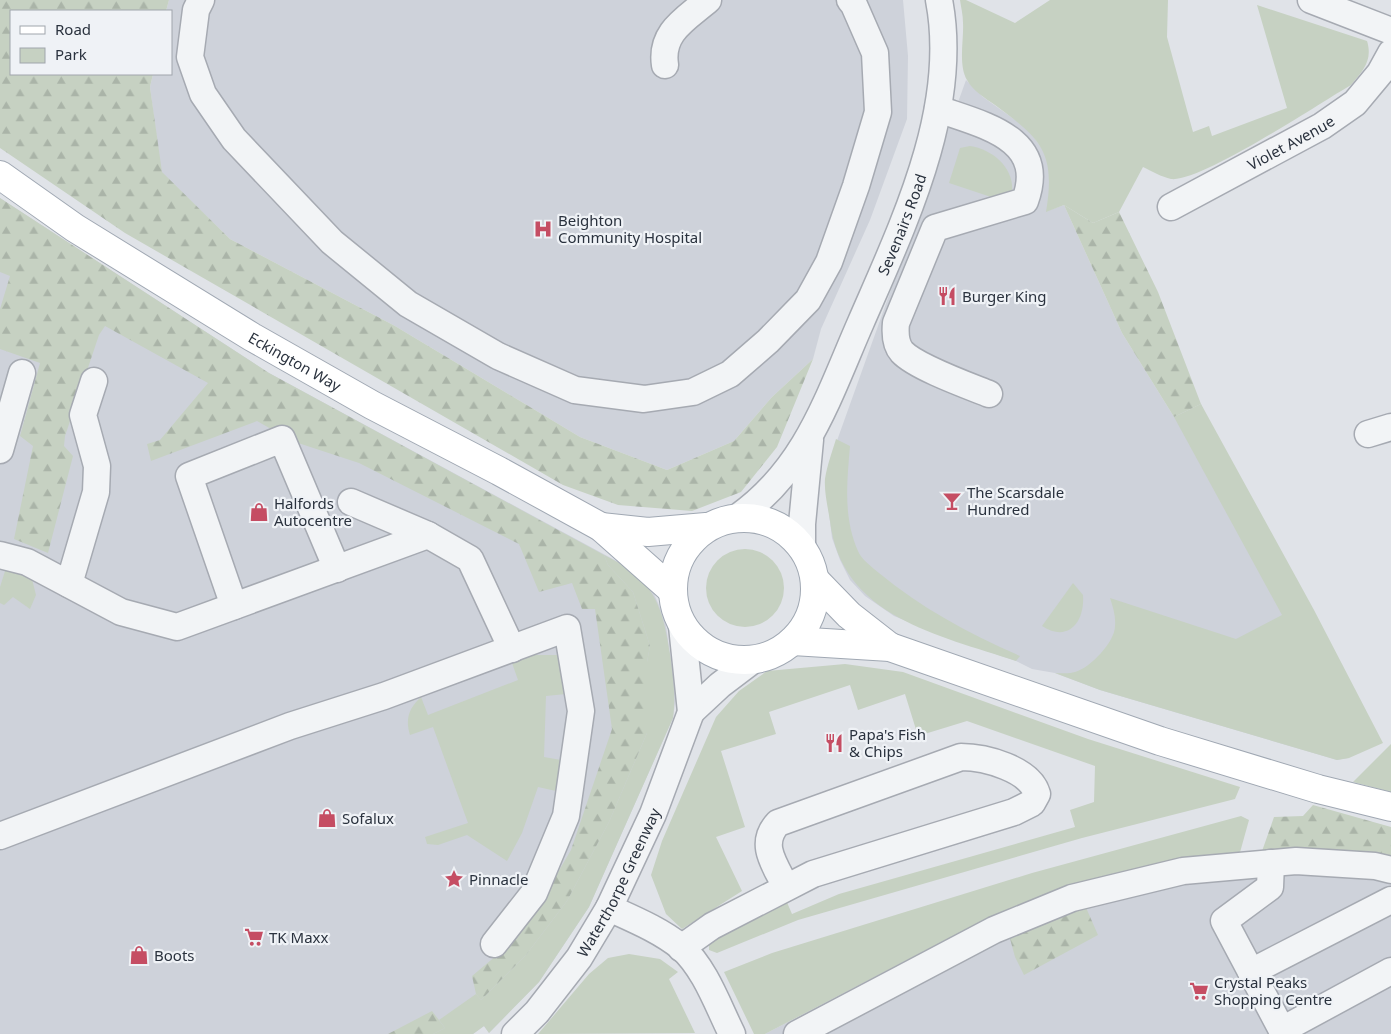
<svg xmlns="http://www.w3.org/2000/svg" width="1391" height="1034" font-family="'Noto Sans',sans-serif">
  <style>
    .built { fill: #ced2da }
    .green { fill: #c6d1c2 }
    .forest { fill: url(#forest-firs) }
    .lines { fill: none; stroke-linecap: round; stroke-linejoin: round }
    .minor-casing { stroke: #a6aab2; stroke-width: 29 }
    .major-casing { stroke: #a0a8b3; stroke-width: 30 }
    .minor { stroke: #f2f4f6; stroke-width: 26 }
    .major { stroke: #fff; stroke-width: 28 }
    .labels { text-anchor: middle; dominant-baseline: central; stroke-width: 4.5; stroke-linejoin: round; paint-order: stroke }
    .street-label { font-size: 15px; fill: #2a323e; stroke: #eff2f6 }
    .poi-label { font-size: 15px; fill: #2a323e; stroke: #eff2f6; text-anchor: start }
  </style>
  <defs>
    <pattern id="forest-firs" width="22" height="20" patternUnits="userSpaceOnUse" patternTransform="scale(1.25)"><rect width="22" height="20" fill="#c6d1c2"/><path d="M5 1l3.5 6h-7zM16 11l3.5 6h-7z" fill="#aab4a8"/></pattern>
  </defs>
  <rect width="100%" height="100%" fill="#e0e3e8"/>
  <!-- built -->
  <g class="built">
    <polygon points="169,0 903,0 908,56 907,119 870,220 821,329 813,359 772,397 734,441 667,470 580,437 395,326 230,239 161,172 150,87 153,74 171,74 171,11 166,11"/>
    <polygon points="966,80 983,97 1029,130 1047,156 1051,184 1047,211 1064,205 1122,333 1174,417 1201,404 1349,758 1337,760 1100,690 1055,673 1032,669 1016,661 948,638 894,616 865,596 850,580 840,560 832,538 825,481 829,463"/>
    <polygon points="0,198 269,373 622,564 654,594 665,619 676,695 673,718 589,907 539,982 489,1033 484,1026 473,1034 0,1034"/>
    <polygon points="1311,848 1349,850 1391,857 1391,1034 765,1034 980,922 1019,905 1067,890 1170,864"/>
  </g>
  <!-- green -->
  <g class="green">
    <path d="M960,0H966L1015,23L1050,0H1168L1167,37L1193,132L1209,126L1212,136L1287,108L1257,5L1367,41C1373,60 1363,71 1351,85C1320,103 1200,183 1171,179C1162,177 1151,171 1143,167L1119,212L1093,223L1064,205L1046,212C1056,152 1041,139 995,105C986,99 972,90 967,80C958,65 964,39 963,23C963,15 961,7 960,0Z"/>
    <path d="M970,146C997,150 1021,175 1009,203L949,183L960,148Z"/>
    <path d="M1201,404L1314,610L1383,743L1349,758L1337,760L1100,690L1055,673C1061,673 1069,674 1075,672C1090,668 1115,642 1115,626C1116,617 1113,607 1110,598L1236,639L1282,615L1174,417Z"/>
    <path d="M836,439L850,446C847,482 843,517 858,551C861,559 872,567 879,573C921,608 970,634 1020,656L1016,661C939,635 841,617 830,521C828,508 824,492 825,479C827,466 832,452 836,439Z"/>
    <circle cx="745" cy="588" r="39"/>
    <path d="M604,555C653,579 662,602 670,654C673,676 676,696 673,718L589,907L539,982L489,1033L484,1026L473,1034H433L445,1028L439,1020L476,994L481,1000L526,955L567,901L609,822L647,733V662L650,646L633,592L608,565Z"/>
    <polygon points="6,568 23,572 32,579 36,595 30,609 13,597 4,605 0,603 0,587"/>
    <path d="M1073,583L1083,595C1085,622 1068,643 1042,626Z"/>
    <path d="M525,655H561L566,694L546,696L544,757L561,760L556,791L538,787L522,833L507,861L467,835L438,845L427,844L425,837L468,823L433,727L410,735C405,719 409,708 421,697L428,715L518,680L512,663Z"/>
    <polygon points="845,664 903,672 1088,739 1240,787 1235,799 1082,838 798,920 717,953 709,950 709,943 715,937 786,900 792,914 839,894 1075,827 1070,810 1094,802 1095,766 967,721 918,736 905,694 858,710 850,685 769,712 776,734 721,751 745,827 716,837 742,891 682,929 666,914 651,875 662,841 716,717 739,691 767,671"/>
    <polygon points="1391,744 1391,792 1353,782"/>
    <polygon points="1241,816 1249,820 1239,856 1067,890 1019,905 980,922 765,1034 754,1034 724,972 772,953 1032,873"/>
    <polygon points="629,954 660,959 678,972 669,979 695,1033 538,1034 589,974 608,958"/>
  </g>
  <!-- forest -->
  <g class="forest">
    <polygon points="0,0 169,0 166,11 11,11 11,74 153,74 150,87 162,172 230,239 395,326 580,437 667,470 734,441 772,397 813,359 777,447 741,492 692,511 618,505 563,485 125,233 0,148"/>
    <polygon points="0,198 269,373 604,555 608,565 633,592 650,646 647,662 647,733 609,822 567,901 526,955 481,1000 476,994 472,976 497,955 529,922 571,850 612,729 595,609 582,609 572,583 539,592 519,544 359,463 292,441 257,421 151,461 147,444 160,440 208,383 105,326 99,335 65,436 64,446 73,456 48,553 14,539 33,446 20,436 40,363 0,349 0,309 10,276 0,272"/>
    <polygon points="1064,205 1093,223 1119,212 1158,292 1201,404 1174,417 1122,333"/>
    <path d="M1313,805L1391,827V857C1341,848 1311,848 1261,854L1274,817L1303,816Z"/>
    <polygon points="1084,903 1098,935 1024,975 1015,957 1009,935"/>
    <polygon points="432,1011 445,1028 433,1034 388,1034"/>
  </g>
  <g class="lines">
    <!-- minor casing -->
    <g class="minor-casing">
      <g id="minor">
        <polyline points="201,0 196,10 190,57 203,94 234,139 332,242 408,304 498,356 575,390 644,399 693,392 730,374 768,341 808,300 829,262 856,186 878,112 875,53 854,5 850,0"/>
        <polyline points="1311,0 1391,31"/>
        <path d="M665,65C660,32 686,19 708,0"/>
        <path d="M938,109C983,125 1048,138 1025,201L935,228L896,323C895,333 895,344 902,352C916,367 969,386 989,394"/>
        <path id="s1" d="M1171,207L1322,126L1355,103L1380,73L1391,53"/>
        <polyline points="1368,434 1391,427"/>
        <polyline points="0,450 22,373"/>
        <polyline points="351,502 428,535"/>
        <path id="s2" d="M738,517C807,468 828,397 861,322C903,225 960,109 939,0"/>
        <polyline points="802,546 802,524 810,440"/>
        <polyline points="0,555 27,562 121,612 177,627 428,535 470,559 512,649"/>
        <polyline points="69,584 96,492 97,466 83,415 94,381"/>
        <polyline points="234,606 189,476 282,439 337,569"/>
        <polyline points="691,712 720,685 753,660"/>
        <polyline points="0,836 290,726 384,696 567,628 581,711 566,816 534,893 494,944"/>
        <polyline points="1271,863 1270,887 1224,921 1284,1034"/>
        <path d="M609,908C633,919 660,930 681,947C705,968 718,1006 732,1034"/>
        <path d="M681,948L712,926L813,874L1014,812L1032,803L1037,794C1030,769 985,757 961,757L778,823C758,844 775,865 786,887"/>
        <polyline points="1251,972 1391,900"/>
        <polyline points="1282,1030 1391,971"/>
        <path id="s3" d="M515,1034L537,1012L579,958L609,908L653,814L691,712L682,626"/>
        <polyline points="797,1034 994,930 1072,898 1183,871 1296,861 1375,866 1391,870"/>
      </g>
    </g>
    <!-- major casing -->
    <g class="major-casing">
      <g id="major">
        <path id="s4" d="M0,175L75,228L252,337L372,405L499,471L601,527L672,590"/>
        <circle cx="744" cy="589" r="71"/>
        <polyline points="601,527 648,532 706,527"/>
        <polyline points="815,580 849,615 890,647"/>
        <polyline points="793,641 890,647 1160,741 1318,789 1391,807"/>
      </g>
    </g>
    <!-- minor -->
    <use href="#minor" class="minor"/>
    <!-- major -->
    <use href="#major" class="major"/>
  </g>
  <!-- icons -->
  <defs>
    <g id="hospital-bare" transform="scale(1.5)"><path d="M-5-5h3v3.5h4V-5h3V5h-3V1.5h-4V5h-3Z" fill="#c54d63" stroke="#eff2f6" stroke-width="2.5" paint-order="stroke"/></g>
    <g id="restaurant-bare" transform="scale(1.5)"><path d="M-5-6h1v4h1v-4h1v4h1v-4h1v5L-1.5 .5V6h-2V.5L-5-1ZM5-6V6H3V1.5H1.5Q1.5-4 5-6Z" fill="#c54d63" stroke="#eff2f6" stroke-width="2.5" paint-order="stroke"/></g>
    <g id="bar-bare" transform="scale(1.5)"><path d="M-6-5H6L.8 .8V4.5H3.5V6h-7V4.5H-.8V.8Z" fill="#c54d63" stroke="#eff2f6" stroke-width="2.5" paint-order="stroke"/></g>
    <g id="shop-bare" transform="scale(1.5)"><path d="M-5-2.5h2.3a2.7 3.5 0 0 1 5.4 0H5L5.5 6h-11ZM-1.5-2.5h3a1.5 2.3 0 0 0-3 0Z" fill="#c54d63" stroke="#eff2f6" stroke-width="2.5" paint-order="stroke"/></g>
    <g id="sight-bare" transform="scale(1.5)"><path d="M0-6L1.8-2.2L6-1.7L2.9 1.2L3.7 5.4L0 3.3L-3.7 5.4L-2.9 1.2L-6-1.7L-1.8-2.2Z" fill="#c54d63" stroke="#eff2f6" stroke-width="2.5" paint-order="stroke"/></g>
    <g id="supermarket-bare" transform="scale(1.5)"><path d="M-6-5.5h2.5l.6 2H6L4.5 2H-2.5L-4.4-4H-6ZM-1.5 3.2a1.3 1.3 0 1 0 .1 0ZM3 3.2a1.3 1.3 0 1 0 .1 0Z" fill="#c54d63" stroke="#eff2f6" stroke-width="2.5" paint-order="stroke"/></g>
  </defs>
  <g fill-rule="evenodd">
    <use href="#hospital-bare" x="543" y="229"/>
    <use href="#restaurant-bare" x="947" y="296"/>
    <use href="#bar-bare" x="952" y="501"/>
    <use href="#shop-bare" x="259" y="512"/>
    <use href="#restaurant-bare" x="834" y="743"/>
    <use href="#shop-bare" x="327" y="818"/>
    <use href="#sight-bare" x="454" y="879"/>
    <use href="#supermarket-bare" x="254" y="937"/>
    <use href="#shop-bare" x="139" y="955"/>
    <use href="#supermarket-bare" x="1199" y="991"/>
  </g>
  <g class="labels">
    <!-- street labels -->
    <g class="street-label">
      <text stroke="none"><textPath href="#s1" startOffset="136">Violet Avenue</textPath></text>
      <text stroke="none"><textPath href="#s2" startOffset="340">Sevenairs Road</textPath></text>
      <text stroke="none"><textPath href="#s4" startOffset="349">Eckington Way</textPath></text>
      <text stroke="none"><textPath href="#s3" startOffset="185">Waterthorpe Greenway</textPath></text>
    </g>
    <!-- poi labels -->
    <g class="poi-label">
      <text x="558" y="220">Beighton<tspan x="558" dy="17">Community Hospital</tspan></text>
      <text x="962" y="296">Burger King</text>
      <text x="967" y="492">The Scarsdale<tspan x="967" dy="17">Hundred</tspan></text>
      <text x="274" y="503">Halfords<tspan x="274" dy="17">Autocentre</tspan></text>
      <text x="849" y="734">Papa's Fish<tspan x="849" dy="17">&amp; Chips</tspan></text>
      <text x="342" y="818">Sofalux</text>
      <text x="469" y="879">Pinnacle</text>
      <text x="269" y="937">TK Maxx</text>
      <text x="154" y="955">Boots</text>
      <text x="1214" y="982">Crystal Peaks<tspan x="1214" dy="17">Shopping Centre</tspan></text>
    </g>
  </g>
  <!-- legend -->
  <rect x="10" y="10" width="162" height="65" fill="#eff2f6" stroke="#a0a5ac"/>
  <rect x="20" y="26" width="25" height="8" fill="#ffffff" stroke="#a0a5ac"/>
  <text x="55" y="35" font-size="15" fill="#2a323e">Road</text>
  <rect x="20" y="48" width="25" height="15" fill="#c6d1c2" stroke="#a0a5ac"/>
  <text x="55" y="60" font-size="15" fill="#2a323e">Park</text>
</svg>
